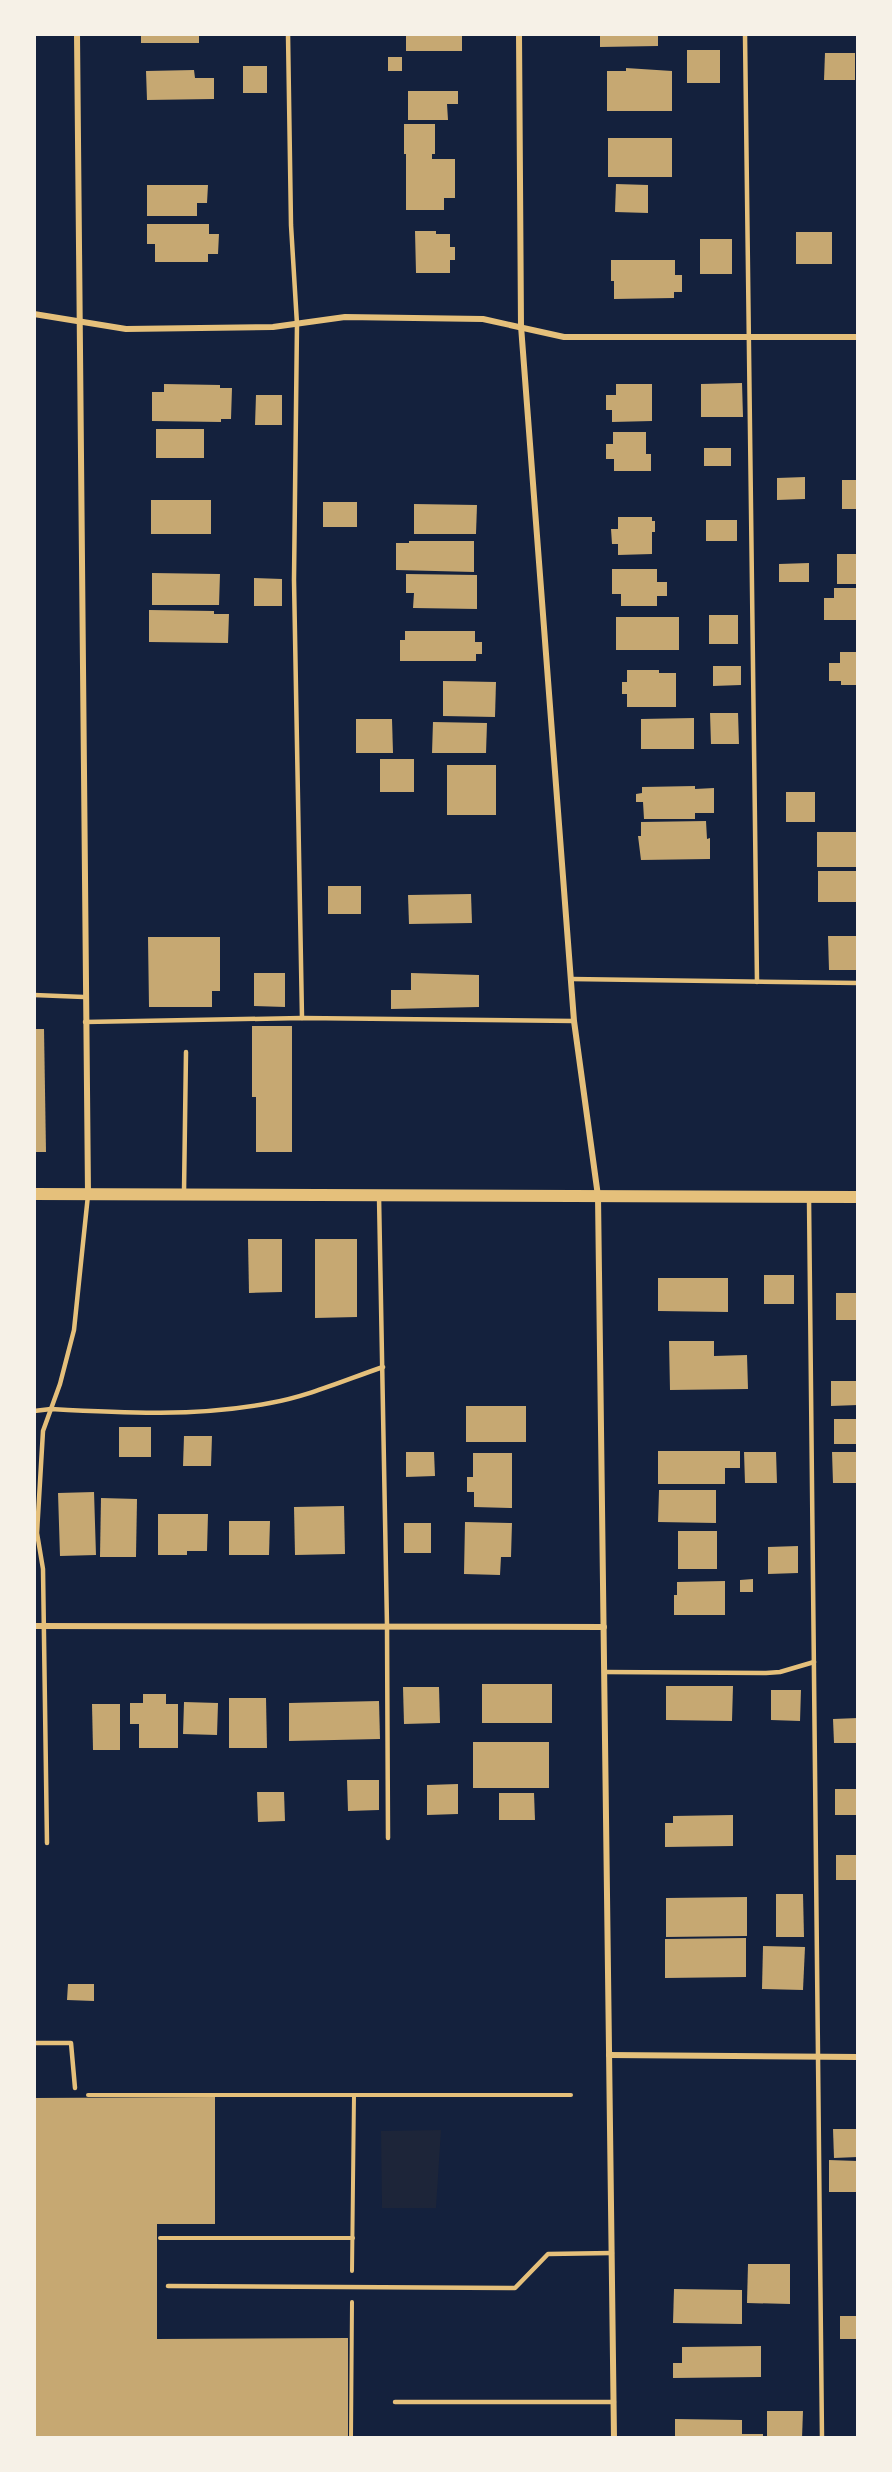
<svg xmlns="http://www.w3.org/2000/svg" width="892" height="2472" font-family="Overpass,sans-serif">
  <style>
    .green { fill: #1d2539 }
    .building { fill: #c6a872 }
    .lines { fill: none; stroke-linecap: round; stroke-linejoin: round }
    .path { stroke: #e5c07b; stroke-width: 4 }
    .service { stroke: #e5c07b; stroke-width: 4.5 }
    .minor { stroke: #e5c07b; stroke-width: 6 }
    .secondary { stroke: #e5c07b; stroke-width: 12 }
  </style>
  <rect width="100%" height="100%" fill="#14213d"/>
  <!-- green -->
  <polygon class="green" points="441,2130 436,2208 382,2208 381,2131"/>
  <!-- building -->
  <g class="building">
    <rect x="141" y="34" width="58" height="9"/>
    <rect x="406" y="34" width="56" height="17"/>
    <polygon points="600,34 658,34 658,46 600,47"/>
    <rect x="687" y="50" width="33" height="33"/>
    <polygon points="825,53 855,53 855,80 824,80"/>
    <rect x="388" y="57" width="14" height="14"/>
    <rect x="243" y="66" width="24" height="27"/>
    <polygon points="626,68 672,71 672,111 607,111 607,71 626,71"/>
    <polygon points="194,70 195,78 214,78 214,99 147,100 146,71"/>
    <polygon points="408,91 458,91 458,104 447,104 448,120 408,120"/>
    <polygon points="404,124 435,124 435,154 432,154 432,159 455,159 455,198 444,198 444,210 406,210 406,154 404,154"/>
    <rect x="608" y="138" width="64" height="39"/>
    <polygon points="616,184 648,185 648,213 615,212"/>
    <polygon points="147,185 208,185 207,203 197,203 197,216 147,216"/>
    <polygon points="147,224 209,224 209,234 219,234 218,254 208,254 208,262 155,262 155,244 147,244"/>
    <polygon points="415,231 436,231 436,234 450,234 450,247 455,247 455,260 450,260 450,273 416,273"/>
    <rect x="796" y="232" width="36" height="32"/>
    <rect x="700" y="239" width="32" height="35"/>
    <polygon points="611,260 675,260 675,275 682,275 682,292 674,292 674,298 614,299 614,281 611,281"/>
    <polygon points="742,383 743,417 701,417 701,384"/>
    <polygon points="164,384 220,385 220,388 232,388 231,419 221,419 221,422 152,421 152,392 164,392"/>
    <polygon points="616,384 652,384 652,421 612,422 612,410 606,410 606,395 616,395"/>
    <polygon points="256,395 282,395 282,425 255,425"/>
    <rect x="156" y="429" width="48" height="29"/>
    <polygon points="613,432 646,432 646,454 651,454 651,471 614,471 614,459 606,459 606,444 613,444"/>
    <rect x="704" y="448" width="27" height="18"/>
    <polygon points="805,477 805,499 777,500 777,478"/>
    <rect x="842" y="480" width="16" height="29"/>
    <rect x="151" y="500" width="60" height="34"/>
    <rect x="323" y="502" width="34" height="25"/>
    <polygon points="414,504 477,505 476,534 414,534"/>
    <polygon points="618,517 652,517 652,521 655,521 655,532 652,532 652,554 618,555 618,544 612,544 611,529 618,529"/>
    <rect x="706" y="520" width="31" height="21"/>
    <polygon points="409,541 474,541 474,572 396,570 396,543 409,543"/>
    <rect x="837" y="554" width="21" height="30"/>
    <polygon points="809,563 809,582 779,582 779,564"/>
    <polygon points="612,569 657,569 657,582 667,582 667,596 657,596 657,606 621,606 621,594 612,594"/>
    <polygon points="152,573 220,574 219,605 152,605"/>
    <polygon points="406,574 477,575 477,609 413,608 414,593 406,593"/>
    <polygon points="254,578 282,579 282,606 254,606"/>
    <polygon points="834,588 858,588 858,620 824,620 824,598 834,598"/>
    <polygon points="149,610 214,611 214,614 229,614 228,643 149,642"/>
    <rect x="709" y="615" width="29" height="29"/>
    <rect x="616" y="617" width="63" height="33"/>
    <polygon points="405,631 475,631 475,642 482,642 482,654 476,654 476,661 400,661 400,640 405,640"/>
    <polygon points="840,652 858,652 858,685 841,685 841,681 829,681 829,663 840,663"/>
    <polygon points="713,666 741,666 741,685 713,686"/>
    <polygon points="627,670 659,670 659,673 676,673 676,707 627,707 627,694 622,694 622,682 627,682"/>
    <polygon points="443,681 496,682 495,717 443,716"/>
    <polygon points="710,713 738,713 739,744 711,744"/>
    <polygon points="694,718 694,749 641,749 641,719"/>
    <polygon points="356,719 392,719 393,753 356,753"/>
    <polygon points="433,722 487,723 486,753 432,753"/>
    <rect x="380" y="759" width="34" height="33"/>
    <rect x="447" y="765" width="49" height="50"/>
    <polygon points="695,786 695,789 714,788 714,813 695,813 695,819 644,819 643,802 636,802 636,794 642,793 642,787"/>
    <rect x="786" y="792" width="29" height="30"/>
    <polygon points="706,821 707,839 710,838 710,859 641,860 638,836 641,836 641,822"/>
    <rect x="817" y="832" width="41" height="35"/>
    <rect x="818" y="871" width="40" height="31"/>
    <rect x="328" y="886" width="33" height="28"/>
    <polygon points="471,894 472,923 409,924 408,895"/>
    <polygon points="828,936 858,936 858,970 829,970"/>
    <polygon points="148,937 220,937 220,991 212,991 212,1007 149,1007"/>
    <polygon points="254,973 285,973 285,1007 254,1006"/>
    <polygon points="411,973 479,975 479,1007 391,1009 391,990 411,990"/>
    <polygon points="252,1026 292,1026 292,1152 256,1152 256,1097 252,1097"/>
    <polygon points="34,1029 44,1029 46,1152 34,1152"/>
    <polygon points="248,1239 282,1239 282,1292 249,1293"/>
    <polygon points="315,1239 357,1239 357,1317 315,1318"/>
    <rect x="764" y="1275" width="30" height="29"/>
    <polygon points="658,1278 728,1278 728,1312 658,1311"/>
    <rect x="836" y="1293" width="22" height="27"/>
    <polygon points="669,1341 714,1341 714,1356 747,1355 748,1389 670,1390"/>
    <polygon points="831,1381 858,1381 858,1405 831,1406"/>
    <rect x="466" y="1406" width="60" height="36"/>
    <rect x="834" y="1419" width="24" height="25"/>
    <rect x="119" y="1427" width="32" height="30"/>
    <polygon points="184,1436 212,1436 211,1466 183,1466"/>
    <polygon points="658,1451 740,1451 740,1468 725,1468 725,1484 658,1484"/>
    <polygon points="406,1452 434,1452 435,1476 406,1477"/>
    <polygon points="744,1452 776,1452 777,1483 745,1483"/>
    <polygon points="832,1452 858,1452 858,1483 833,1483"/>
    <polygon points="473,1453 512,1453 512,1508 474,1507 474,1492 467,1492 467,1477 473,1477"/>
    <polygon points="659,1490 716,1490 716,1523 658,1522"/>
    <polygon points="94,1492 96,1555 60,1556 58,1493"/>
    <polygon points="101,1498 137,1499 136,1557 100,1557"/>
    <polygon points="344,1506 345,1554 295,1555 294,1507"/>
    <polygon points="158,1514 208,1514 207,1551 187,1551 187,1555 158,1555"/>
    <polygon points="229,1521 270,1521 269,1555 229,1555"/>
    <polygon points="465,1522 512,1523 511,1557 501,1557 500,1575 464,1574"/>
    <rect x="404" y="1523" width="27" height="30"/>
    <rect x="678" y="1531" width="39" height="38"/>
    <polygon points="798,1546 798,1573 768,1574 768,1547"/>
    <polygon points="753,1579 753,1592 740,1592 740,1580"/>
    <polygon points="725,1581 725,1615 674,1615 674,1595 677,1595 677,1582"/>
    <rect x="482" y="1684" width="70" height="39"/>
    <polygon points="666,1686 733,1686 732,1721 666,1720"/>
    <polygon points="403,1687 439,1687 440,1723 404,1724"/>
    <polygon points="771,1690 801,1690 800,1721 771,1720"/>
    <polygon points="143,1694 166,1694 166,1704 178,1704 178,1748 139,1748 139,1724 130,1724 130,1703 143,1703"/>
    <polygon points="229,1698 266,1698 267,1748 229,1748"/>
    <polygon points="379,1701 380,1739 289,1741 289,1703"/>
    <polygon points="184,1702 218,1703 217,1735 183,1734"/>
    <polygon points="92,1704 120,1704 120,1750 93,1750"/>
    <polygon points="858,1718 858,1743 834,1743 833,1719"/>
    <rect x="473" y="1742" width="76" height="46"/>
    <polygon points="347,1780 379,1780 379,1810 348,1811"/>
    <polygon points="458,1784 458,1814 427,1815 427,1785"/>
    <rect x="835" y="1789" width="23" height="26"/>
    <polygon points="257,1792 284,1792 285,1821 258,1822"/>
    <polygon points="499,1793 534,1793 535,1820 499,1820"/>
    <polygon points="733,1815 733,1846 665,1847 665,1823 673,1823 673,1816"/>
    <rect x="836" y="1855" width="22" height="25"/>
    <polygon points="776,1894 803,1894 804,1937 776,1937"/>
    <polygon points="747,1897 747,1936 666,1937 666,1898"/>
    <polygon points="746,1938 746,1977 665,1978 665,1939"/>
    <polygon points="763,1946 805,1947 803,1990 762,1989"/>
    <polygon points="68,1984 94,1984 94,2001 67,2000"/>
    <polygon points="215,2097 215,2224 157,2224 157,2339 348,2338 348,2438 34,2438 34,2098"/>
    <polygon points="833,2129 858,2129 858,2157 834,2158"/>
    <polygon points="829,2160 858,2161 858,2192 829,2192"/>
    <polygon points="748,2264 790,2264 790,2304 747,2303"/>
    <polygon points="674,2289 742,2290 742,2324 673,2323"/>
    <rect x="840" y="2316" width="18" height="23"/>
    <polygon points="761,2346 761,2377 673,2378 673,2363 682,2363 682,2347"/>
    <polygon points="767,2411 803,2411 802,2438 767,2438"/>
    <polygon points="675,2419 742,2420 742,2434 763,2434 763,2438 675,2438"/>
  </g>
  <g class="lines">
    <!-- path -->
    <g class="path">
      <polyline points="88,2095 571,2095"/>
      <polyline points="160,2238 353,2238"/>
      <polyline points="352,2271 354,2095"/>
      <polyline points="351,2438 352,2302"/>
    </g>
    <!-- service -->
    <g class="service">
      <polyline points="288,34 291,225 297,324 294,580 302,1018"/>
      <polyline points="745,34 757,982"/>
      <polyline points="571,979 858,983"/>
      <polyline points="34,995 84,997"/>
      <polyline points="85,1022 302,1018 574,1021"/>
      <polyline points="184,1192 186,1052"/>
      <polyline points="379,1196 387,1625 388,1838"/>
      <polyline points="809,1198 822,2438"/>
      <path d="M34,1411L51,1409C124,1413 197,1417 270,1403C309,1396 345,1380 383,1367"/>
      <polyline points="604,1672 766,1673 780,1672 814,1662"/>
      <polyline points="47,1843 43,1569 37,1533 43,1431 60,1384 74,1330 88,1195"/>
      <polyline points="34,2043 71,2043 75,2088"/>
      <polyline points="168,2286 515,2288 548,2254 612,2253"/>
      <polyline points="395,2402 614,2402"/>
    </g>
    <!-- minor -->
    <g class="minor">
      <polyline points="77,34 88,1194"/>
      <polyline points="519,34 521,326 574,1021 598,1196 614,2438"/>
      <polyline points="34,314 126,329 273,327 345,317 483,319 564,337 858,337"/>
      <polyline points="34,1626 604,1627"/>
      <polyline points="609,2055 858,2057"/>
    </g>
    <!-- secondary -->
    <polyline class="secondary" points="34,1194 858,1197"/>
  </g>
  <!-- border -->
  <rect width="892" height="2472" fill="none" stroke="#f6f1e7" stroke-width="72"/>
</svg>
